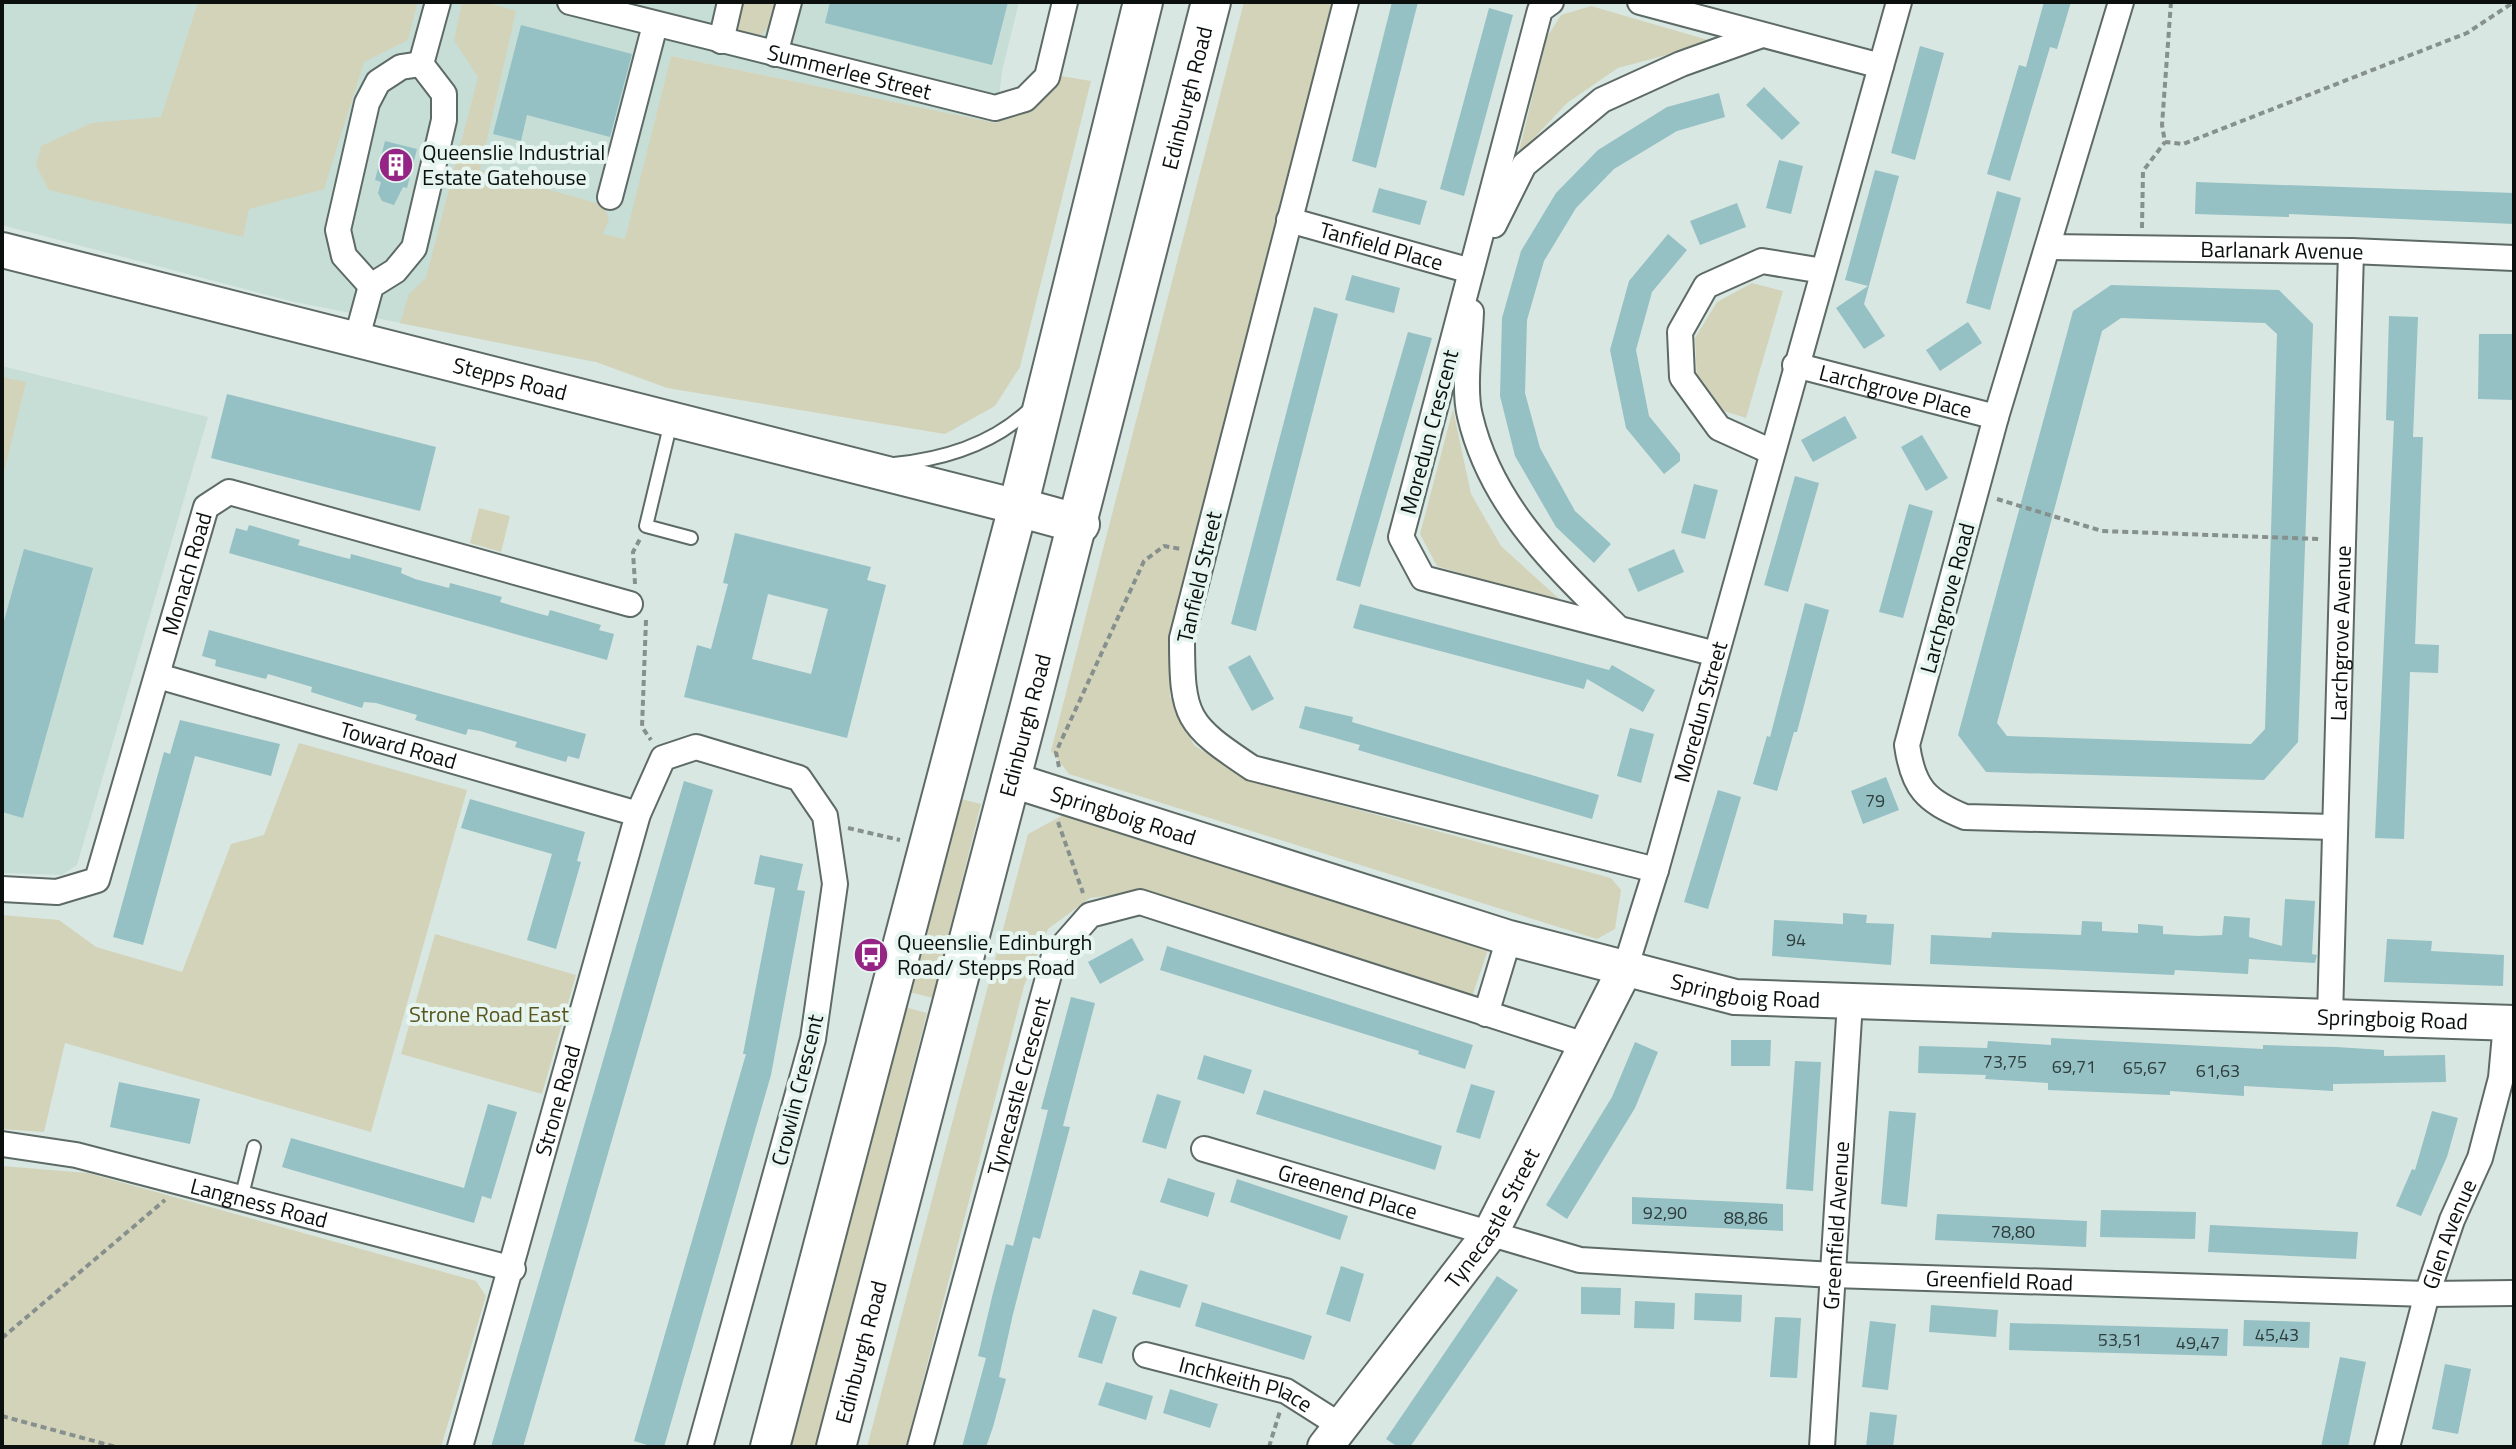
<svg xmlns="http://www.w3.org/2000/svg" width="2516" height="1449" font-family="'Titillium Web',sans-serif">
  <style>
    .built { fill: #c7ded6 }
    .green { fill: #d3d3ba }
    .building { fill: #95c0c4; fill-rule: evenodd }
    .lines { fill: none; stroke-linecap: round; stroke-linejoin: round }
    .lane-casing { stroke: #5d6a65; stroke-width: 16 }
    .street-casing { stroke: #5d6a65; stroke-width: 28 }
    .secondary-casing { stroke: #5d6a65; stroke-width: 38 }
    .primary-casing { stroke: #5d6a65; stroke-width: 42 }
    .path { stroke: #86908d; stroke-width: 4; stroke-dasharray: 6 4; stroke-linecap: butt }
    .lane { stroke: #fff; stroke-width: 12 }
    .street { stroke: #fff; stroke-width: 24 }
    .secondary { stroke: #fff; stroke-width: 34 }
    .primary { stroke: #fff; stroke-width: 38 }
    .labels { text-anchor: middle; dominant-baseline: central; stroke-width: 8; stroke-linejoin: round; paint-order: stroke }
    .number-label { font-size: 18px; fill: #2e3c3c }
    .street-label { font-size: 22px; fill: #0b100e; stroke: #e6f5ef }
    .poi-label { font-size: 22px; fill: #0b100e; stroke: #e6f5ef; text-anchor: start }
    .park-label { font-size: 22px; fill: #58551e; stroke: #e6f5ef }
  </style>
  <rect width="100%" height="100%" fill="#d9e7e2"/>
  <!-- built -->
  <g class="built">
    <polygon points="2,2 1019,2 1002,71 996,123 671,56 596,362 290,301 2,225"/>
    <polygon points="2,366 208,417 77,865 62,875 2,873"/>
  </g>
  <!-- green -->
  <g class="green">
    <polygon points="198,2 415,2 417,5 408,40 364,62 324,189 249,209 243,237 49,190 36,166 41,146 91,123 161,117"/>
    <polygon points="462,2 485,2 516,11 480,170 603,205 609,219 603,234 625,239 671,56 996,123 1038,102 1055,75 1091,81 1020,367 995,406 945,434 667,388 596,362 400,323 409,294 426,278 478,77 454,40"/>
    <polygon points="739,2 776,2 771,23 758,39 739,32 735,18"/>
    <polygon points="1244,2 1335,2 1170,636 1170,697 1194,745 1247,780 1611,878 1621,890 1615,929 1597,939 1069,774 1051,751"/>
    <polygon points="1591,6 1715,42 1618,68 1567,103 1518,155 1547,37 1561,15"/>
    <polygon points="1752,283 1783,291 1746,418 1724,411 1697,379 1695,338 1717,302"/>
    <polygon points="2,377 26,382 2,481"/>
    <polygon points="1453,409 1471,494 1501,546 1566,605 1437,566 1420,534"/>
    <polygon points="479,508 510,516 501,552 470,543"/>
    <polygon points="299,743 467,790 371,1132 65,1043 44,1132 2,1129 2,915 59,920 96,947 182,972 231,844 264,835"/>
    <polygon points="953,797 981,804 933,998 905,991"/>
    <polygon points="1065,814 1490,944 1472,997 1132,893 1090,898 1048,929 1024,986 906,1447 867,1447 1028,834"/>
    <polygon points="435,934 576,975 542,1094 401,1054"/>
    <polygon points="901,1006 927,1013 816,1447 786,1447"/>
    <polygon points="2,1166 88,1173 476,1281 486,1296 441,1447 2,1447"/>
  </g>
  <!-- building -->
  <g class="building">
    <polygon points="830,2 1008,2 992,65 825,23"/>
    <polygon points="1392,2 1418,2 1376,168 1352,161"/>
    <polygon points="2044,2 2071,2 2057,49 2050,47 2010,181 1987,174 2019,65 2026,67"/>
    <polygon points="1489,8 1513,15 1464,196 1440,189"/>
    <polygon points="521,25 632,54 610,137 527,115 521,141 493,134"/>
    <polygon points="1920,46 1944,53 1915,160 1891,153"/>
    <polygon points="1764,87 1800,123 1782,140 1746,105"/>
    <polygon points="1719,93 1725,117 1677,131 1614,169 1576,208 1544,261 1527,320 1525,393 1540,448 1575,511 1611,544 1594,563 1556,527 1515,456 1500,396 1502,318 1521,251 1556,193 1598,150 1667,107"/>
    <polygon points="385,141 417,149 407,188 403,187 394,205 382,201 378,193 381,182 375,180"/>
    <polygon points="1779,160 1803,166 1791,214 1766,208"/>
    <polygon points="1875,170 1899,176 1864,304 1885,336 1864,349 1836,308 1868,286 1845,280"/>
    <polygon points="2196,182 2514,193 2514,224 2289,214 2289,217 2195,214"/>
    <polygon points="1379,188 1427,201 1420,225 1372,212"/>
    <polygon points="1997,191 2021,198 1990,310 1966,303"/>
    <polygon points="1737,203 1746,227 1700,245 1690,221"/>
    <polygon points="1668,234 1687,250 1652,292 1636,350 1649,416 1680,454 1680,461 1664,474 1626,428 1610,350 1629,281"/>
    <polygon points="1352,275 1400,288 1394,313 1345,300"/>
    <path d="M2111,285L2279,290L2313,324L2298,742L2264,780L1986,772L1958,735L2073,311ZM2121,318L2265,323L2277,334L2265,729L2251,744L2007,736L1997,723L2102,331Z"/>
    <polygon points="1314,307 1338,314 1256,631 1231,624"/>
    <polygon points="2389,316 2418,317 2413,437 2423,437 2415,644 2439,645 2438,673 2410,672 2404,839 2375,838 2394,421 2386,420"/>
    <polygon points="1968,322 1982,343 1940,371 1926,350"/>
    <polygon points="1408,332 1432,338 1360,587 1336,580"/>
    <polygon points="2479,334 2514,334 2514,400 2478,399"/>
    <polygon points="227,394 436,447 420,511 211,458"/>
    <polygon points="1845,416 1857,438 1813,462 1801,440"/>
    <polygon points="1922,435 1948,478 1926,491 1901,447"/>
    <polygon points="1795,476 1819,483 1788,592 1764,585"/>
    <polygon points="1694,484 1718,490 1705,539 1681,533"/>
    <polygon points="1909,504 1933,511 1903,618 1879,612"/>
    <polygon points="249,525 300,540 298,545 338,556 350,559 351,554 402,568 401,573 415,579 449,588 450,583 502,597 500,602 537,613 548,616 550,610 601,625 599,630 614,634 607,660 229,553 236,528 247,531"/>
    <path d="M735,533L871,567L867,580L886,585L847,738L684,697L697,645L711,649L728,584L723,583ZM768,594L828,609L811,674L752,659Z"/>
    <polygon points="24,549 93,568 23,818 2,812 2,628"/>
    <polygon points="1674,549 1684,572 1638,592 1628,569"/>
    <polygon points="1805,603 1829,610 1797,732 1794,732 1777,791 1753,784 1767,736 1770,737"/>
    <polygon points="1360,604 1609,670 1612,665 1655,690 1643,712 1587,679 1584,689 1353,628"/>
    <polygon points="209,630 586,734 579,759 568,756 566,762 515,747 517,742 480,731 468,729 466,735 415,720 417,715 376,703 364,702 362,708 311,692 312,687 268,674 266,679 215,666 216,660 202,656"/>
    <polygon points="1250,655 1274,699 1252,711 1228,667"/>
    <polygon points="1305,706 1353,717 1352,722 1599,795 1592,819 1358,750 1360,745 1299,728"/>
    <polygon points="180,720 280,744 271,776 195,756 143,945 113,937 164,752 170,754"/>
    <polygon points="1630,728 1654,734 1641,783 1617,776"/>
    <polygon points="1886,777 1899,810 1863,824 1851,791"/>
    <polygon points="684,781 713,790 598,1188 523,1447 491,1447"/>
    <polygon points="1718,790 1741,797 1708,909 1684,902"/>
    <polygon points="470,799 585,832 577,861 581,862 556,949 527,940 552,854 461,828"/>
    <polygon points="760,855 803,864 797,890 805,891 771,1075 664,1447 654,1447 634,1441 746,1054 743,1054 775,888 754,884"/>
    <polygon points="2285,899 2315,901 2312,954 2317,955 2315,963 2249,959 2248,974 2175,970 2174,975 1930,964 1931,935 1991,938 1992,932 2081,935 2082,921 2102,922 2102,931 2138,933 2138,924 2163,926 2163,934 2198,936 2222,935 2224,916 2250,918 2249,937 2282,946"/>
    <polygon points="1843,913 1867,915 1866,923 1894,924 1891,965 1772,956 1774,920 1843,924"/>
    <polygon points="1132,938 1144,960 1100,984 1088,962"/>
    <polygon points="2387,939 2432,941 2431,951 2504,955 2503,986 2384,982"/>
    <polygon points="1167,946 1473,1045 1465,1069 1418,1054 1419,1051 1160,970"/>
    <polygon points="1071,997 1095,1003 1063,1126 1070,1127 1040,1239 1033,1237 1013,1314 999,1377 1006,1379 993,1427 986,1447 962,1447 986,1358 978,1356 993,1293 1006,1244 1013,1246 1029,1185 1048,1110 1041,1109"/>
    <polygon points="2051,1038 2263,1049 2263,1045 2336,1047 2384,1050 2384,1056 2445,1055 2446,1082 2333,1084 2333,1091 2244,1086 2244,1096 2170,1091 2170,1095 2048,1090 2048,1083 1985,1079 1986,1075 1918,1073 1919,1046 1987,1048 1988,1041 2051,1045"/>
    <polygon points="1731,1040 1771,1040 1770,1066 1731,1066"/>
    <polygon points="1635,1042 1658,1052 1635,1108 1567,1219 1546,1205 1612,1097"/>
    <polygon points="1204,1055 1252,1070 1244,1094 1197,1079"/>
    <polygon points="1795,1061 1821,1062 1813,1191 1786,1189"/>
    <polygon points="119,1082 200,1099 190,1144 110,1127"/>
    <polygon points="1471,1084 1495,1091 1480,1139 1456,1132"/>
    <polygon points="1264,1090 1442,1146 1435,1170 1256,1114"/>
    <polygon points="1157,1094 1181,1101 1166,1149 1142,1142"/>
    <polygon points="488,1104 517,1112 491,1199 482,1196 474,1223 282,1167 291,1138 464,1188"/>
    <polygon points="1889,1111 1916,1113 1907,1207 1881,1204"/>
    <polygon points="2432,1111 2458,1118 2447,1157 2421,1216 2396,1206 2412,1169 2415,1170"/>
    <polygon points="1168,1178 1215,1193 1208,1217 1160,1202"/>
    <polygon points="1237,1179 1348,1216 1340,1240 1230,1202"/>
    <polygon points="1632,1197 1783,1204 1783,1231 1632,1224"/>
    <polygon points="2101,1210 2196,1212 2195,1239 2100,1237"/>
    <polygon points="1937,1214 2087,1221 2086,1247 1935,1240"/>
    <polygon points="2210,1225 2358,1232 2356,1259 2208,1252"/>
    <polygon points="1341,1266 1364,1274 1350,1322 1326,1314"/>
    <polygon points="1140,1270 1188,1285 1180,1308 1132,1294"/>
    <polygon points="1497,1276 1518,1290 1410,1447 1398,1447 1386,1439"/>
    <polygon points="1581,1287 1621,1288 1620,1315 1581,1314"/>
    <polygon points="1695,1293 1742,1295 1741,1322 1694,1320"/>
    <polygon points="1635,1301 1675,1303 1674,1329 1634,1328"/>
    <polygon points="1202,1302 1312,1336 1304,1360 1195,1326"/>
    <polygon points="1931,1305 1998,1310 1996,1337 1929,1332"/>
    <polygon points="1093,1309 1117,1317 1102,1364 1078,1357"/>
    <polygon points="1775,1317 1801,1318 1797,1378 1770,1377"/>
    <polygon points="2244,1320 2310,1322 2309,1348 2243,1346"/>
    <polygon points="1870,1321 1896,1324 1888,1390 1862,1387"/>
    <polygon points="2010,1323 2228,1329 2227,1356 2009,1350"/>
    <polygon points="2340,1357 2366,1362 2348,1447 2321,1447"/>
    <polygon points="2445,1364 2471,1369 2458,1434 2432,1429"/>
    <polygon points="1106,1382 1153,1396 1146,1420 1098,1405"/>
    <polygon points="1170,1389 1218,1404 1210,1428 1163,1413"/>
    <polygon points="1870,1412 1897,1415 1893,1447 1866,1447"/>
  </g>
  <g class="lines">
    <!-- lane casing -->
    <g class="lane-casing">
      <g id="lane">
        <polyline points="671,422 646,526 691,538"/>
        <path d="M894,464C946,459 995,444 1033,406"/>
        <polyline points="241,1199 254,1147"/>
      </g>
    </g>
    <!-- street casing -->
    <g class="street-casing">
      <g id="street">
        <path id="s1" d="M570,2L995,108L1025,99L1047,77L1065,2"/>
        <path d="M1346,2L1182,638C1182,718 1186,724 1252,768L1656,870"/>
        <polyline points="1551,2 1540,10 1401,537 1423,578 1716,654"/>
        <polyline points="1640,2 1881,66"/>
        <path d="M2121,2L1996,417L1907,745C1913,788 1926,801 1965,817L2333,827"/>
        <polyline points="721,41 730,2"/>
        <polyline points="775,54 789,2"/>
        <polyline points="421,64 438,2"/>
        <polyline points="610,197 655,25"/>
        <path id="s2" d="M1289,220L1471,271"/>
        <polyline points="1494,225 1524,165 1602,100 1681,64 1762,35"/>
        <path id="s3" d="M2048,247L2351,251L2514,258"/>
        <polyline points="371,286 344,256 338,230 367,103 378,82 401,67 421,64"/>
        <path d="M1471,312C1470,342 1463,389 1470,416C1491,506 1555,565 1618,628"/>
        <polyline points="356,341 371,286 395,271 414,248 444,120 444,94 421,64"/>
        <path id="s4" d="M1795,365L1996,417"/>
        <polyline points="1772,452 1719,428 1682,377 1680,332 1706,286 1762,261 1823,271"/>
        <path id="s5" d="M158,676L638,814"/>
        <path id="s6" d="M2,889L57,892L97,880L206,507L229,492L630,604"/>
        <path id="s7" d="M1625,969L1656,870L1899,2"/>
        <polyline points="1486,1014 1509,938"/>
        <path id="s8" d="M2330,1017L2351,251"/>
        <path id="s9" d="M2,1144L76,1155L513,1269"/>
        <path id="s10" d="M1204,1149L1580,1260L1833,1275L2427,1294L2514,1293"/>
        <path id="s11" d="M1146,1355L1286,1391L1341,1426"/>
        <path id="s12" d="M460,1447L638,814L663,758L696,747L799,778L825,816L835,884L813,1039L700,1447"/>
        <path id="s13" d="M920,1447L1054,956L1090,915L1140,902L1588,1046"/>
        <path id="s14" d="M1822,1447L1850,1002"/>
        <path id="s15" d="M2387,1447L2427,1294L2452,1220L2480,1158L2501,1078L2506,1023"/>
      </g>
    </g>
    <!-- secondary casing -->
    <g class="secondary-casing">
      <g id="secondary">
        <path id="s16" d="M2,250L1018,507"/>
        <path id="s17" d="M1009,779L1509,938L1735,997L2514,1023"/>
        <path id="s18" d="M1325,1447L1491,1232L1625,969"/>
      </g>
    </g>
    <!-- primary casing -->
    <g class="primary-casing">
      <g id="primary">
        <polyline points="1018,507 1080,524"/>
        <polyline points="770,1447 1018,507 1143,2"/>
        <path id="s19" d="M836,1447C961,965 1090,485 1211,2"/>
      </g>
    </g>
    <!-- path -->
    <g class="path">
      <polyline points="2171,2 2162,125 2165,142 2183,144 2467,33 2514,2"/>
      <polyline points="2142,228 2143,171 2165,142"/>
      <polyline points="1997,499 2102,531 2319,539"/>
      <polyline points="635,584 633,552 640,539"/>
      <polyline points="646,620 642,727 651,740"/>
      <polyline points="1059,767 1056,752 1144,561 1164,546 1181,549"/>
      <polyline points="1058,822 1083,893"/>
      <polyline points="848,828 900,840"/>
      <polyline points="2,1338 165,1200"/>
      <polyline points="2,1416 116,1447"/>
      <polyline points="1269,1447 1280,1411"/>
    </g>
    <!-- lane -->
    <use href="#lane" class="lane"/>
    <!-- street -->
    <use href="#street" class="street"/>
    <!-- secondary -->
    <use href="#secondary" class="secondary"/>
    <!-- primary -->
    <use href="#primary" class="primary"/>
  </g>
  <!-- icons -->
  <defs>
    <g id="building-disc" transform="scale(1.8)"><circle r="9.5" fill="#942585" stroke="#e6f5ef"/><path d="M-4-6H4V6H1V3H-1V6H-4ZM-2.5-4.3h1.7v1.8h-1.7ZM.8-4.3h1.7v1.8H.8ZM-2.5-1h1.7V.8h-1.7ZM.8-1h1.7V.8H.8Z" fill="#fff"/></g>
    <g id="bus-disc" transform="scale(1.8)"><circle r="9.5" fill="#942585" stroke="#e6f5ef"/><path d="M-5-6H5V4H4V6H2V4H-2V6H-4V4H-5ZM-3.5-4V0h7V-4ZM-3.5 1.2v1.5H-2V1.2ZM2 1.2v1.5H3.5V1.2Z" fill="#fff"/></g>
  </defs>
  <g fill-rule="evenodd">
    <use href="#building-disc" x="396" y="165"/>
    <use href="#bus-disc" x="871" y="955"/>
  </g>
  <g class="labels">
    <!-- number labels -->
    <g class="number-label">
      <text x="1875" y="800">79</text>
      <text x="1796" y="939">94</text>
      <text x="2005" y="1061">73,75</text>
      <text x="2074" y="1066">69,71</text>
      <text x="2145" y="1067">65,67</text>
      <text x="2218" y="1070">61,63</text>
      <text x="1665" y="1212">92,90</text>
      <text x="1746" y="1217">88,86</text>
      <text x="2013" y="1231">78,80</text>
      <text x="2277" y="1334">45,43</text>
      <text x="2120" y="1339">53,51</text>
      <text x="2198" y="1342">49,47</text>
    </g>
    <!-- street labels -->
    <g class="street-label">
      <text stroke="none"><textPath href="#s1" startOffset="288">Summerlee Street</textPath></text>
      <text stroke="none"><textPath href="#s19" startOffset="1394">Edinburgh Road</textPath></text>
      <text stroke="none"><textPath href="#s2" startOffset="96">Tanfield Place</textPath></text>
      <text stroke="none"><textPath href="#s3" startOffset="234">Barlanark Avenue</textPath></text>
      <text stroke="none"><textPath href="#s16" startOffset="524">Stepps Road</textPath></text>
      <text stroke="none"><textPath href="#s4" startOffset="104">Larchgrove Place</textPath></text>
      <text transform="translate(1429 432) rotate(-75)">Moredun Crescent</text>
      <text stroke="none"><textPath href="#s6" startOffset="416">Monach Road</textPath></text>
      <text transform="translate(1199 577) rotate(-77)">Tanfield Street</text>
      <text transform="translate(1947 598) rotate(-75)">Larchgrove Road</text>
      <text stroke="none"><textPath href="#s8" startOffset="384">Larchgrove Avenue</textPath></text>
      <text stroke="none"><textPath href="#s7" startOffset="268">Moredun Street</textPath></text>
      <text stroke="none"><textPath href="#s19" startOffset="746">Edinburgh Road</textPath></text>
      <text stroke="none"><textPath href="#s5" startOffset="250">Toward Road</textPath></text>
      <text stroke="none"><textPath href="#s17" startOffset="120">Springboig Road</textPath></text>
      <text stroke="none"><textPath href="#s17" startOffset="768">Springboig Road</textPath></text>
      <text stroke="none"><textPath href="#s17" startOffset="1416">Springboig Road</textPath></text>
      <text stroke="none"><textPath href="#s13" startOffset="374">Tynecastle Crescent</textPath></text>
      <text transform="translate(797 1090) rotate(-76)">Crowlin Crescent</text>
      <text stroke="none"><textPath href="#s12" startOffset="360">Strone Road</textPath></text>
      <text stroke="none"><textPath href="#s10" startOffset="150">Greenend Place</textPath></text>
      <text stroke="none"><textPath href="#s9" startOffset="264">Langness Road</textPath></text>
      <text stroke="none"><textPath href="#s18" startOffset="284">Tynecastle Street</textPath></text>
      <text stroke="none"><textPath href="#s14" startOffset="222">Greenfield Avenue</textPath></text>
      <text stroke="none"><textPath href="#s15" startOffset="222">Glen Avenue</textPath></text>
      <text stroke="none"><textPath href="#s10" startOffset="812">Greenfield Road</textPath></text>
      <text stroke="none"><textPath href="#s19" startOffset="98">Edinburgh Road</textPath></text>
      <text stroke="none"><textPath href="#s11" startOffset="104">Inchkeith Place</textPath></text>
    </g>
    <!-- poi labels -->
    <g class="poi-label">
      <text x="422" y="152">Queenslie Industrial<tspan x="422" dy="25">Estate Gatehouse</tspan></text>
      <text x="897" y="942">Queenslie, Edinburgh<tspan x="897" dy="25">Road/ Stepps Road</tspan></text>
    </g>
    <!-- park labels -->
    <g class="park-label">
      <text x="489" y="1014">Strone Road East</text>
    </g>
  </g>
  <!-- border -->
  <rect width="2516" height="1449" fill="none" stroke="#0b100e" stroke-width="8"/>
</svg>
